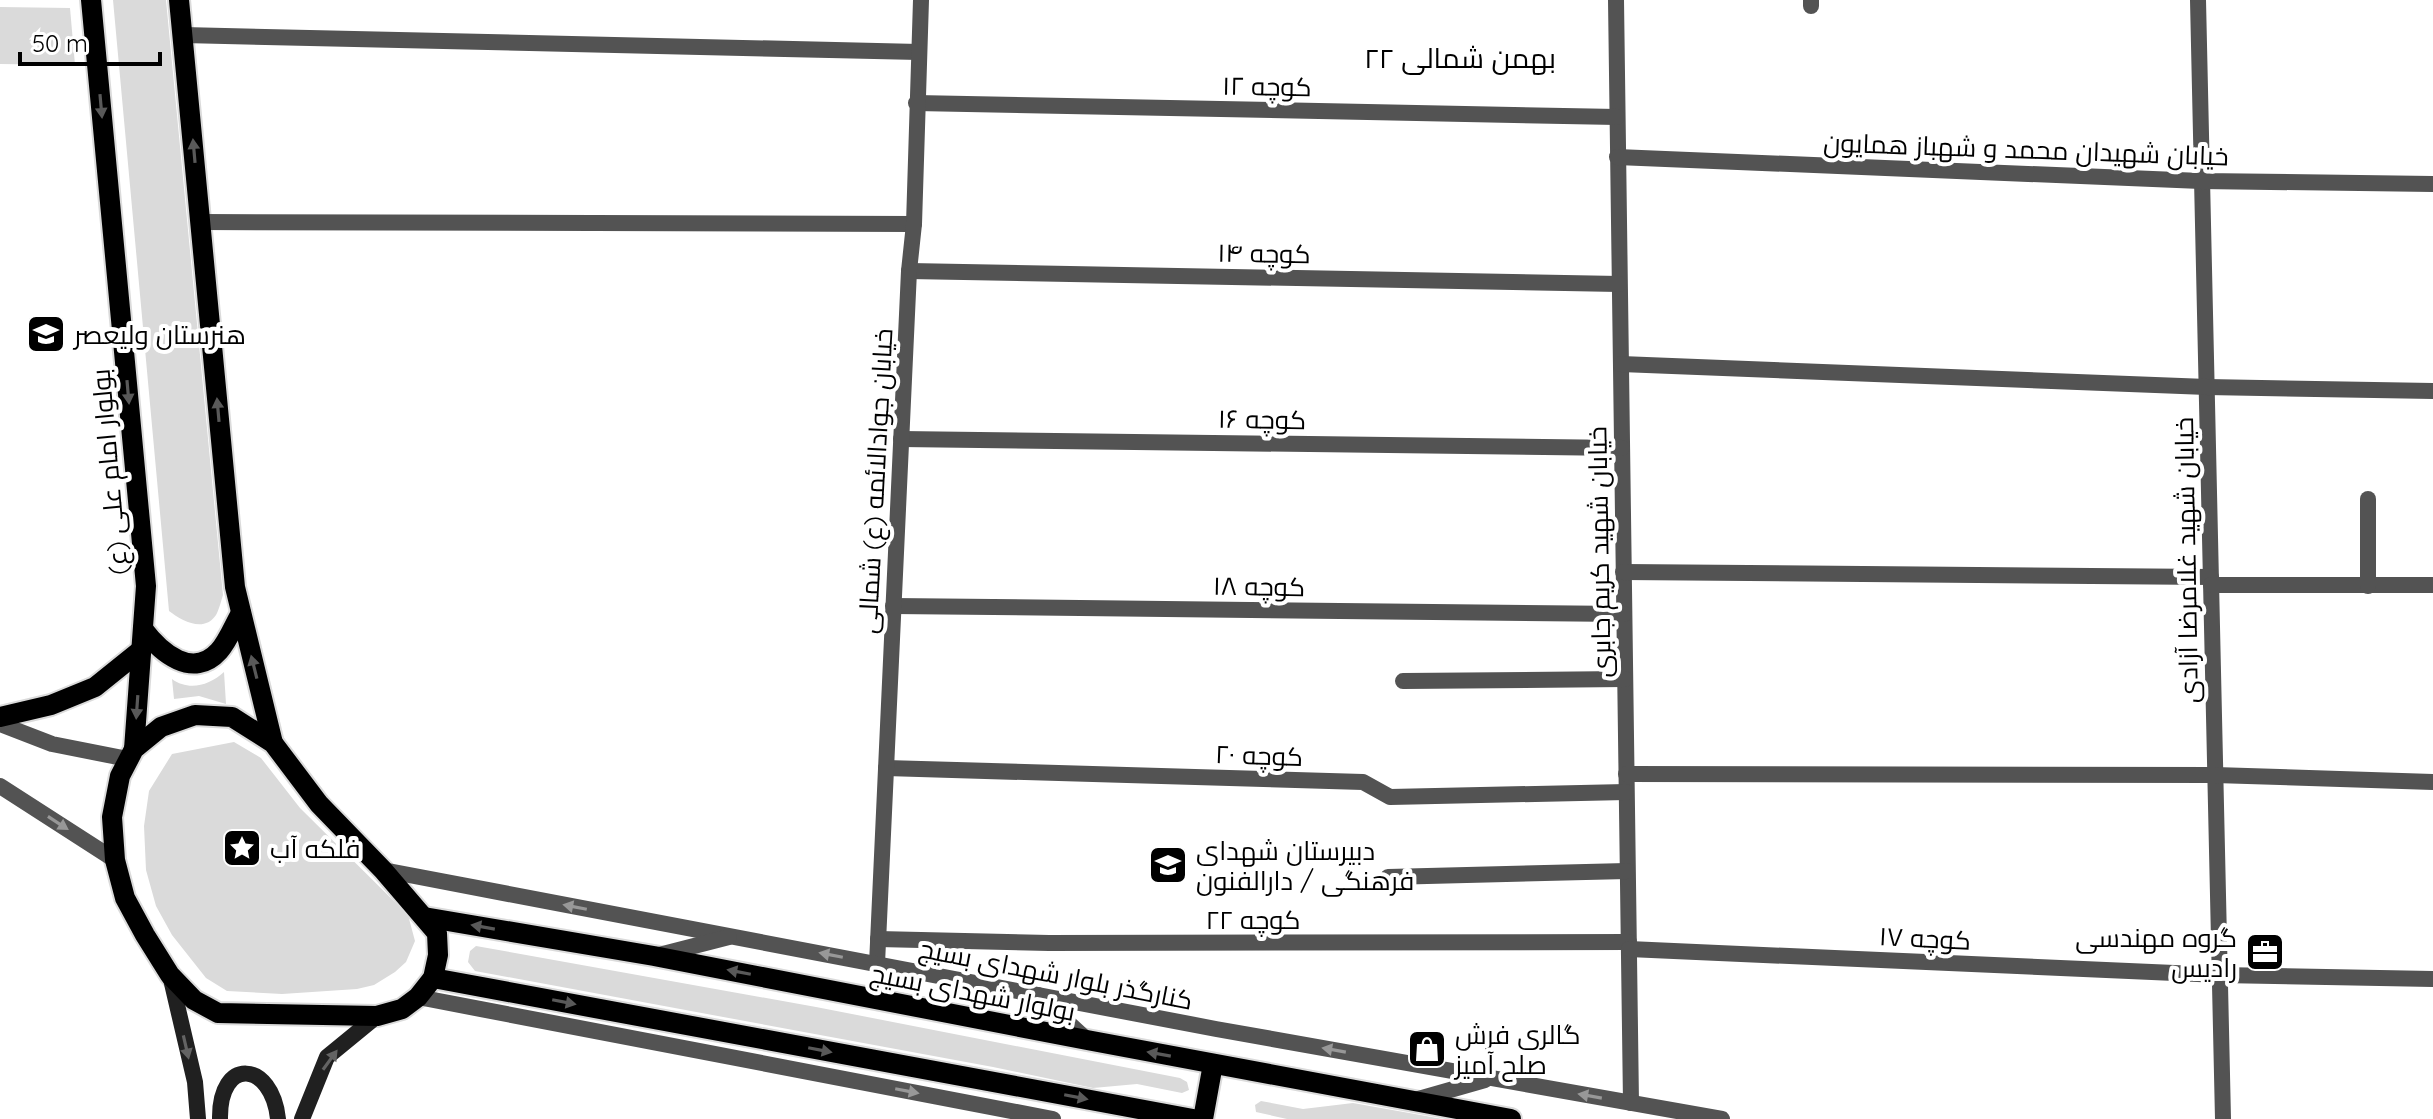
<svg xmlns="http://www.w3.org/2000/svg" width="2433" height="1119" font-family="Quicksand,Cairo,sans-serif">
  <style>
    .green { fill: #dadada }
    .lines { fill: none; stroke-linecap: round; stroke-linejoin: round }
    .primary-casing { stroke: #dbdbdb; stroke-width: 24 }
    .minor { stroke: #535353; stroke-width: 16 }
    .tertiary { stroke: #535353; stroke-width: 16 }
    .secondary { stroke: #202020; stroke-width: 16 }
    .primary { stroke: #000; stroke-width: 20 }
    .oneway { fill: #595959 }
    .oneway2 { fill: #989898 }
    .oneway3 { fill: #636363 }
    .labels { text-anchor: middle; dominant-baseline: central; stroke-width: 8; stroke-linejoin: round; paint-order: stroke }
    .street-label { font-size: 26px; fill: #000; stroke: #fff }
    .poi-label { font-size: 26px; fill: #000; stroke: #fff; text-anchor: start }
    .neighbourhood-label { font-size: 28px; fill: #000; stroke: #fff }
  </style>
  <rect width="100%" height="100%" fill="#fff"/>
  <!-- green -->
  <g class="green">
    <path d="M113,0H166L223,595C221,601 219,610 216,615C204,633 182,621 169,611Z"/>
    <polygon points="0,7 70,8 75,65 0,64"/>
    <path d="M224,672L226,704L199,696L174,699L172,679C188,691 209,686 224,672Z"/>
    <polygon points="234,742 261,758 300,808 408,915 415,941 406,962 395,972 374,985 357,989 282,994 227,991 206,978 172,935 156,906 146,870 144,826 149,791 172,754"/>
    <polygon points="476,946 816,1007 1180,1078 1187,1082 1189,1090 1182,1093 1137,1084 1093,1088 993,1067 475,971 468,962 470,951"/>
    <polygon points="1261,1101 1303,1109 1353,1103 1443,1119 1287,1119 1256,1112 1255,1105"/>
  </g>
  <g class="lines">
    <!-- primary casing -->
    <g class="primary-casing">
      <g id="primary">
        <polyline points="91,0 146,586 134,749"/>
        <polyline points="179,0 235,587 273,743"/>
        <path d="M143,629C161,653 193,680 219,651C228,641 234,625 241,613"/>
        <polygon points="195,715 232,717 273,743 319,804 383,870 437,933 438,955 433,978 418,997 402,1009 377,1016 218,1013 194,1000 170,975 145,935 125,898 115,860 112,817 120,776 134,749 161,727"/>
        <polyline points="0,717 51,705 95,687 141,650"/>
        <polyline points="424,917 654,956 1087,1040 1511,1119"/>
        <polyline points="433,978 1193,1119"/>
        <polyline points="1203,1119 1213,1064"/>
      </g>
    </g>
    <!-- minor -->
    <g class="minor">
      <polyline points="1616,0 1631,1103"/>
      <polyline points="1811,0 1811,6"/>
      <polyline points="2198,0 2223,1119"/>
      <polyline points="183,35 919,52"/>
      <polyline points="916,103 1617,117"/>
      <polyline points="1617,157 2201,181 2433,184"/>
      <polyline points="200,222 914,224"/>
      <polyline points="909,271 1619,284"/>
      <polyline points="1621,364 2207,387 2433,391"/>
      <polyline points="901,439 1622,448"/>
      <polyline points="1623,572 2211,577"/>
      <polyline points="2211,585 2433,585"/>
      <polyline points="2368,586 2368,499"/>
      <polyline points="893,606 1624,614"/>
      <polyline points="1403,681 1625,679"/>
      <polyline points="886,768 1363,782 1390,797 1626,792"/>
      <polyline points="1626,774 2215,775 2433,782"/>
      <polyline points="1388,877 1627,871"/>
      <polyline points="878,939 1049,943 1629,942"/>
      <polyline points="1629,949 2220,975 2433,979"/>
      <polyline points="877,964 909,271 914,224 921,0"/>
    </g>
    <!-- tertiary -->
    <g class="tertiary">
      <polyline points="0,724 52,744 128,759"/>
      <polyline points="0,786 115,860"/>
      <polyline points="383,870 1216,1029 1722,1119"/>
      <polyline points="659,955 729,937"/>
      <polyline points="1038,995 1087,1040"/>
      <polyline points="418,997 1053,1119"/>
      <polyline points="1415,1100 1485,1080"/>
    </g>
    <!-- secondary -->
    <g class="secondary">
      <polyline points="170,975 195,1082 198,1119"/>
      <path d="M220,1119C219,1056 272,1061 278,1119"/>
      <polyline points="302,1119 327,1057 377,1016"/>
    </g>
    <!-- primary -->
    <use href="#primary" class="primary"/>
  </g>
  <!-- one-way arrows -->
  <defs><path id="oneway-solid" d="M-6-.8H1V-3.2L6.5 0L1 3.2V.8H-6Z" transform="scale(2)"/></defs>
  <g class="oneway">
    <use href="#oneway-solid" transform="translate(101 106) rotate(85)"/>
    <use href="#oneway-solid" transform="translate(194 151) rotate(-95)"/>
    <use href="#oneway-solid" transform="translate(128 392) rotate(85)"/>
    <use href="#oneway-solid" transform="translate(218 410) rotate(-95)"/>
    <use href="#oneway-solid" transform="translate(254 667) rotate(-104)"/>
    <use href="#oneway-solid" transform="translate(137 707) rotate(94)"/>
    <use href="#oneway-solid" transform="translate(483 927) rotate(-170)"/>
    <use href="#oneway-solid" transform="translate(739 972) rotate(-169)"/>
    <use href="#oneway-solid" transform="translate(564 1002) rotate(11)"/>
    <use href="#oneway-solid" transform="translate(820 1050) rotate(11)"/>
    <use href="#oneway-solid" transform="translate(1159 1054) rotate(-170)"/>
    <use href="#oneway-solid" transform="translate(1076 1097) rotate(11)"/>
  </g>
  <g class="oneway2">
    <use href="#oneway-solid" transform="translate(58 823) rotate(33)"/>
    <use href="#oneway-solid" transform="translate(575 907) rotate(-169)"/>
    <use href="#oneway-solid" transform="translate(831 955) rotate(-169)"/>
    <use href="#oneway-solid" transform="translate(1334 1050) rotate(-170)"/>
    <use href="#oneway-solid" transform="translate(907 1091) rotate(11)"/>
    <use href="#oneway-solid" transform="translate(1590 1096) rotate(-170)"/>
  </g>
  <g class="oneway3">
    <use href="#oneway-solid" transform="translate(186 1047) rotate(77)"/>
    <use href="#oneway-solid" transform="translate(330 1060) rotate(-54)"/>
  </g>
  <!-- icons -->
  <defs>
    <g id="school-square" transform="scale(2)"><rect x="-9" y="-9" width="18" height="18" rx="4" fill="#000" stroke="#fff"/><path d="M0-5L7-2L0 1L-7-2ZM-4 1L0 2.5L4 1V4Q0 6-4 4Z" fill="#fff"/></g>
    <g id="sight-square" transform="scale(2)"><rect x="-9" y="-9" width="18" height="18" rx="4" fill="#000" stroke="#fff"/><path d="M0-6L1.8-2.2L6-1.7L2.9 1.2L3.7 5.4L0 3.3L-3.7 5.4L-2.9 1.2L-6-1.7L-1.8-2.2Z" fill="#fff"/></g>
    <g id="office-square" transform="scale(2)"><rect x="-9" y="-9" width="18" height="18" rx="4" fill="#000" stroke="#fff"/><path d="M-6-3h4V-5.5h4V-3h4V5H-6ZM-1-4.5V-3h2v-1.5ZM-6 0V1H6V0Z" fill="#fff"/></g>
    <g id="shop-square" transform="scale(2)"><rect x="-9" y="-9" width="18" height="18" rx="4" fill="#000" stroke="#fff"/><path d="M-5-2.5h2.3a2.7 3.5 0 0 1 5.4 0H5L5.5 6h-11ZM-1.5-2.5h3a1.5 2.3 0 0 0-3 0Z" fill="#fff"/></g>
  </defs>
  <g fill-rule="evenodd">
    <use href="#school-square" x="46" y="334"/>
    <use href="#sight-square" x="242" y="848"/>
    <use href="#school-square" x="1168" y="865"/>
    <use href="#office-square" x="2265" y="952"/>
    <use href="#shop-square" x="1427" y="1049"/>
  </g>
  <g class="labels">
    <!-- street labels -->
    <g class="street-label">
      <text transform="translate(1267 86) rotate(1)">کوچه ۱۲</text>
      <text transform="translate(2026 149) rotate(2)">خیابان شهیدان محمد و شهباز همایون</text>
      <text transform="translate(1264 253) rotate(1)">کوچه ۱۴</text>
      <text transform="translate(1262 419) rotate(1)">کوچه ۱۶</text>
      <text transform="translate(109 472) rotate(-95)">بولوار امام علی (ع)</text>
      <text transform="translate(875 481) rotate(-87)">خیابان جوادالائمه (ع) شمالی</text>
      <text transform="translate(1599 552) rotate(-91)">خیابان شهید کریم جابری</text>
      <text transform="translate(2186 560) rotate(-91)">خیابان شهید غلامرضا آزادی</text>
      <text transform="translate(1259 586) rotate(1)">کوچه ۱۸</text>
      <text transform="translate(1259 755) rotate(2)">کوچه ۲۰</text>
      <text x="1253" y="919">کوچه ۲۲</text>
      <text transform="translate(1925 938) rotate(3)">کوچه ۱۷</text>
      <text transform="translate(1056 974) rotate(11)">کنارگذر بلوار شهدای بسیج</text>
      <text transform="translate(973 992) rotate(11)">بولوار شهدای بسیج</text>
    </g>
    <!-- poi labels -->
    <g class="poi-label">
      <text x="74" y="334">هنرستان ولیعصر</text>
      <text x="270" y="848">فلکه آب</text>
      <text x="1196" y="850">دبیرستان شهدای<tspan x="1196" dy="30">فرهنگی / دارالفنون</tspan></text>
      <text x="2237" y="937" text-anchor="end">گروه مهندسی<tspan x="2237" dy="30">رادیس</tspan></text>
      <text x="1455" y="1034">گالری فرش<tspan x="1455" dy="30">صلح آمیز</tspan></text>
    </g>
    <!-- neighbourhood labels -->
    <g class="neighbourhood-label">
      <text x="1460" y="57">۲۲ بهمن شمالی</text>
    </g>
  </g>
  <!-- scale -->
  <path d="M20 52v12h140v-12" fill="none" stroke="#000000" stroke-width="4"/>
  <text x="32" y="52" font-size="24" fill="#000000" stroke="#ffffff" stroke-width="6" paint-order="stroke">50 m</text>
</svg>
